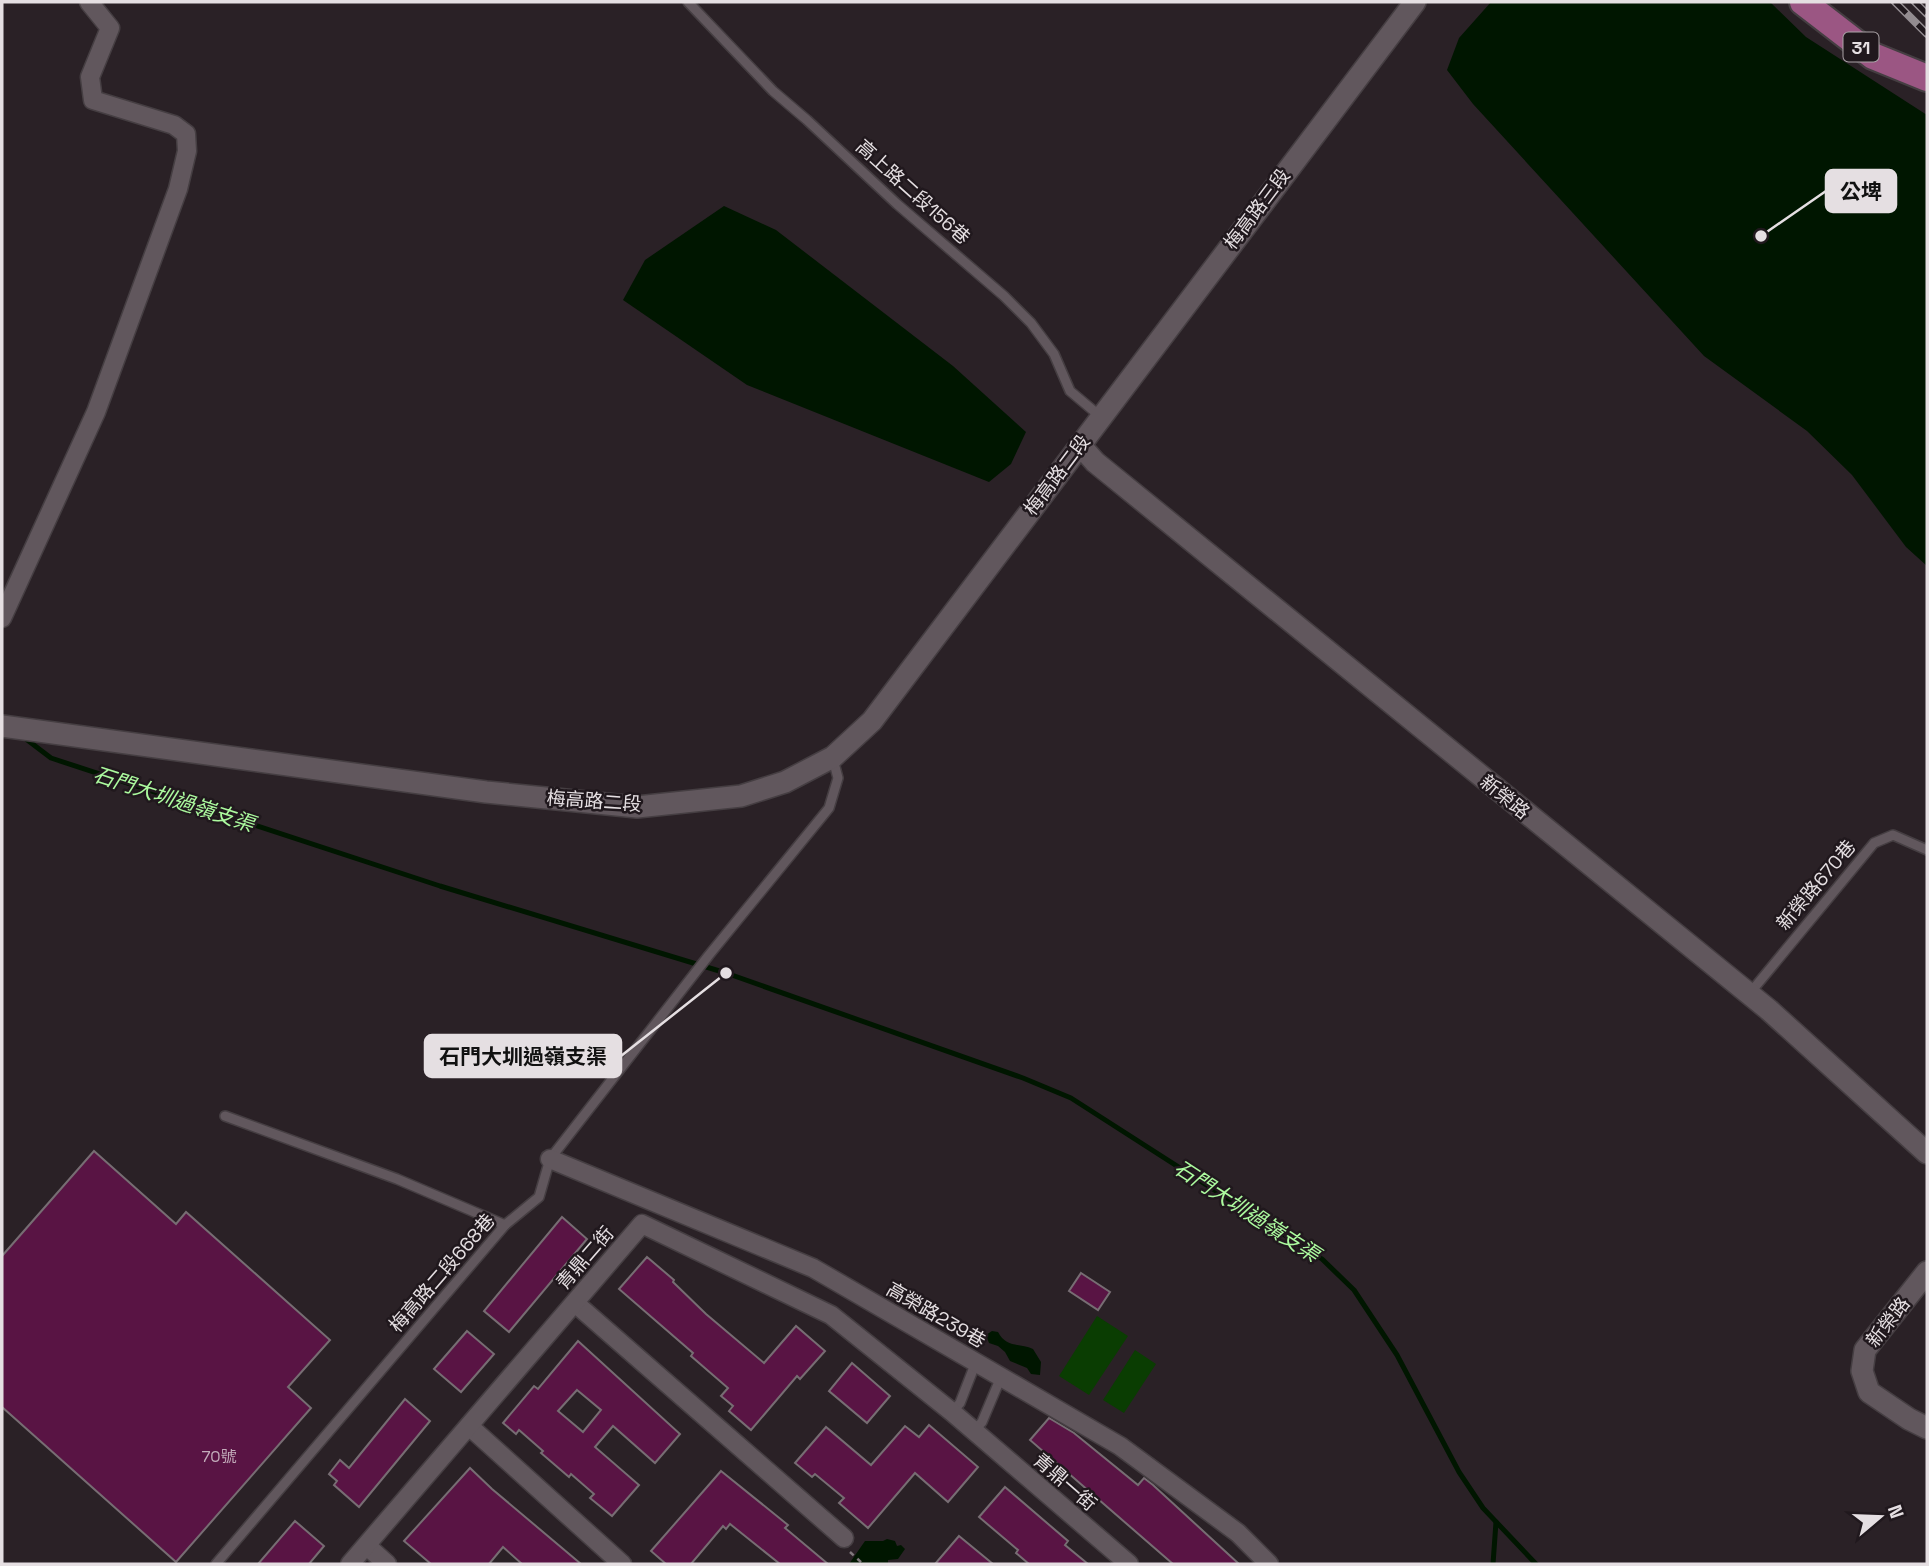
<svg xmlns="http://www.w3.org/2000/svg" width="1929" height="1566" font-family="'Space Grotesk','Noto Sans TC',sans-serif">
  <style>
    .green { fill: #0a3d02 }
    .water { fill: #001600 }
    .lines { fill: none; stroke-linecap: round; stroke-linejoin: round }
    .stream { stroke: #001600; stroke-width: 5 }
    .building { fill: #591444; stroke: #776d73; stroke-width: 2; fill-rule: evenodd }
    .service-casing { stroke: #453e42; stroke-width: 12 }
    .minor-casing { stroke: #453e42; stroke-width: 21 }
    .tertiary-casing { stroke: #453e42; stroke-width: 24 }
    .primary-casing { stroke: #453e42; stroke-width: 30 }
    .path { stroke: #81797d; stroke-width: 2.5; stroke-dasharray: 5 5; stroke-linecap: butt }
    .service { stroke: #61575d; stroke-width: 9 }
    .minor { stroke: #61575d; stroke-width: 18 }
    .tertiary { stroke: #61575d; stroke-width: 21 }
    .primary { stroke: #9b5683; stroke-width: 26 }
    .rail-casing { stroke: #938c90; stroke-width: 8 }
    .rail { stroke: #20181d; stroke-width: 5; stroke-dasharray: 16; stroke-linecap: butt }
    .labels { text-anchor: middle; dominant-baseline: central; stroke-width: 5; stroke-linejoin: round; paint-order: stroke }
    .number-label { font-size: 16px; fill: #c2acba }
    .shield { fill: #20181d; stroke: #aaa3a7; stroke-width: 2 }
    .shield-label { font-size: 18px; font-weight: bold; fill: #e5dfe2 }
    .street-label { font-size: 19px; fill: #e5dfe2; stroke: #20181d }
    .water-label { font-size: 21px; font-style: italic; fill: #acfb9f; stroke: #20181d }
    .leader { fill: none; stroke: #e5dfe2; stroke-width: 2.5 }
    .callout-dot { fill: #e5dfe2; stroke: #20181d; stroke-width: 2.5 }
    .callout { fill: #e5dfe2; stroke: #e5dfe2; stroke-width: 2.5 }
    .callout-label { font-size: 21px; text-anchor: middle; font-weight: bold; fill: #111 }
  </style>
  <rect width="100%" height="100%" fill="#2a2126"/>
  <!-- green -->
  <g class="green">
    <polygon points="1097,1316 1128,1336 1089,1395 1059,1376"/>
    <polygon points="1135,1350 1156,1364 1124,1413 1103,1400"/>
  </g>
  <!-- water -->
  <g class="water">
    <polygon points="1491,2 1770,2 1806,37 1927,115 1927,566 1906,547 1852,475 1807,431 1704,356 1473,104 1447,70 1459,38"/>
    <polygon points="724,206 776,230 953,366 1026,432 1011,464 989,482 747,385 623,300 645,260"/>
    <path d="M992,1331L998,1332C1006,1348 1020,1343 1033,1349L1041,1362L1040,1375L1031,1374L1027,1368L1010,1361L1005,1352L998,1346L989,1343L986,1335Z"/>
    <polygon points="887,1539 895,1541 897,1546 901,1545 905,1549 898,1559 888,1560 888,1564 849,1564 865,1541 883,1541"/>
  </g>
  <g class="lines">
    <!-- stream -->
    <g class="stream">
      <polyline points="22,736 51,758 440,886 726,973 1023,1078 1071,1098 1322,1259 1354,1290 1397,1355 1459,1472 1483,1508 1536,1564"/>
      <polyline points="1493,1564 1496,1522"/>
    </g>
  </g>
  <!-- building -->
  <g class="building">
    <polygon points="94,1151 176,1224 186,1212 330,1340 288,1387 311,1408 176,1562 2,1407 2,1256"/>
    <polygon points="562,1217 587,1239 509,1332 484,1311"/>
    <polygon points="647,1257 674,1280 673,1282 706,1314 764,1363 796,1326 825,1351 800,1379 797,1376 751,1430 729,1411 733,1406 721,1396 728,1388 691,1356 693,1353 619,1289"/>
    <polygon points="1081,1273 1110,1292 1098,1310 1069,1291"/>
    <polygon points="467,1331 494,1354 461,1392 434,1369"/>
    <path d="M578,1341L680,1434L655,1463L613,1426L595,1447L639,1485L612,1516L590,1498L594,1494L571,1474L569,1477L541,1453L543,1451L519,1430L516,1434L503,1423L534,1386L538,1389ZM577,1390L601,1410L583,1432L558,1411Z"/>
    <polygon points="852,1363 890,1396 867,1423 829,1391"/>
    <polygon points="405,1399 430,1421 359,1507 334,1485 337,1481 329,1474 340,1460 349,1468"/>
    <polygon points="1049,1418 1074,1433 1138,1485 1144,1478 1153,1485 1239,1564 1173,1564 1030,1440"/>
    <polygon points="929,1425 978,1467 948,1502 915,1473 868,1528 839,1503 844,1498 815,1474 812,1477 795,1463 826,1427 871,1465 905,1426 919,1437"/>
    <polygon points="470,1468 492,1489 581,1564 522,1564 503,1547 489,1564 431,1564 404,1541"/>
    <polygon points="721,1471 788,1525 785,1528 828,1564 780,1564 730,1524 726,1529 723,1526 691,1564 666,1564 651,1551"/>
    <polygon points="1005,1487 1068,1541 1065,1545 1088,1564 1029,1564 1016,1553 1018,1550 979,1517"/>
    <polygon points="295,1521 324,1546 309,1564 258,1564"/>
    <polygon points="959,1536 993,1564 935,1564"/>
  </g>
  <g class="lines">
    <!-- service casing -->
    <g class="service-casing">
      <g id="service">
        <polyline points="688,2 773,91 807,120 897,204 1004,296 1031,323 1054,354 1070,391 1101,417"/>
        <polyline points="1750,993 1874,843 1893,835 1927,850"/>
        <polyline points="225,1116 397,1179 505,1225"/>
        <polyline points="952,1412 960,1403 976,1362"/>
        <polyline points="974,1431 982,1422 1001,1377"/>
        <polyline points="216,1564 505,1225 539,1197 550,1159 709,955 829,808 838,778 833,759"/>
      </g>
    </g>
    <!-- minor casing -->
    <g class="minor-casing">
      <g id="minor">
        <polyline points="2,618 96,412 178,189 187,151 186,134 174,125 93,100 90,77 110,28 89,2"/>
        <polyline points="550,1159 813,1268 1120,1446 1238,1533 1269,1564"/>
        <polyline points="575,1303 844,1538"/>
        <polyline points="469,1426 622,1564"/>
        <polyline points="367,1546 387,1564"/>
        <polyline points="350,1564 642,1224 831,1315 952,1412 1129,1564"/>
      </g>
    </g>
    <!-- tertiary casing -->
    <g class="tertiary-casing">
      <g id="tertiary">
        <polyline points="1080,445 1095,462 1769,1010 1927,1153"/>
        <polyline points="2,726 486,792 637,807 741,796 785,782 833,757 872,721 1415,2"/>
        <polyline points="1927,1272 1865,1350 1862,1371 1869,1392 1909,1419 1927,1428"/>
      </g>
    </g>
    <!-- primary casing -->
    <g class="primary-casing">
      <polyline id="primary" points="1803,2 1873,56 1927,78"/>
    </g>
    <!-- path -->
    <polyline class="path" points="850,1552 863,1564"/>
    <!-- service -->
    <use href="#service" class="service"/>
    <!-- minor -->
    <use href="#minor" class="minor"/>
    <!-- tertiary -->
    <use href="#tertiary" class="tertiary"/>
    <!-- primary -->
    <use href="#primary" class="primary"/>
    <!-- rail casing -->
    <g class="rail-casing">
      <g id="rail">
        <polyline points="1895,2 1927,34"/>
        <polyline points="1915,2 1927,14"/>
      </g>
    </g>
    <!-- rail -->
    <use href="#rail" class="rail"/>
  </g>
  <g class="labels">
    <!-- number labels -->
    <g class="number-label">
      <text x="219" y="1456">70號</text>
    </g>
    <!-- shield labels -->
    <rect class="shield" x="1843.5" y="32.5" width="35" height="29" rx="5"/>
    <g class="shield-label">
      <text x="1861" y="47">31</text>
    </g>
    <!-- street labels -->
    <g class="street-label">
      <text transform="translate(913 192) rotate(42)">高上路二段156巷</text>
      <text transform="translate(1257 209) rotate(-53)">梅高路三段</text>
      <text transform="translate(1057 475) rotate(-53)">梅高路二段</text>
      <text transform="translate(1505 797) rotate(39)">新榮路</text>
      <text transform="translate(594 801) rotate(4)">梅高路二段</text>
      <text transform="translate(1816 885) rotate(-50)">新榮路670巷</text>
      <text transform="translate(585 1258) rotate(-49)">青鼎二街</text>
      <text transform="translate(442 1273) rotate(-49)">梅高路二段668巷</text>
      <text transform="translate(936 1315) rotate(30)">高榮路239巷</text>
      <text transform="translate(1888 1322) rotate(-52)">新榮路</text>
      <text transform="translate(1065 1482) rotate(41)">青鼎一街</text>
    </g>
    <!-- water labels -->
    <g class="water-label">
      <text transform="translate(174 799) rotate(18)">石門大圳過嶺支渠</text>
      <text transform="translate(1247 1211) rotate(33)">石門大圳過嶺支渠</text>
    </g>
  </g>
  <!-- callouts -->
  <path class="leader" d="M1761 236L1826 191M726 973L621 1056"/>
  <g class="callout-dot">
    <circle cx="1761" cy="236" r="7"/>
    <circle cx="726" cy="973" r="7"/>
  </g>
  <g class="callout">
    <rect x="1826" y="170" width="70" height="42" rx="7"/>
    <rect x="425" y="1035" width="196" height="42" rx="7"/>
  </g>
  <g class="callout-label">
    <text x="1861" y="199">公埤</text>
    <text x="523" y="1064">石門大圳過嶺支渠</text>
  </g>
  <!-- border -->
  <rect width="1929" height="1566" fill="none" stroke="#e5dfe2" stroke-width="7"/>
  <!-- north arrow -->
  <g transform="translate(1880 1517) rotate(71)" stroke="#20181d" stroke-width="5" paint-order="stroke">
  <path d="M0-5L12 26L0 18L-12 26Z" fill="#e5dfe2"/>
  <text y="-10" font-size="19" font-weight="bold" text-anchor="middle" fill="#e5dfe2">N</text>
  </g>
</svg>
